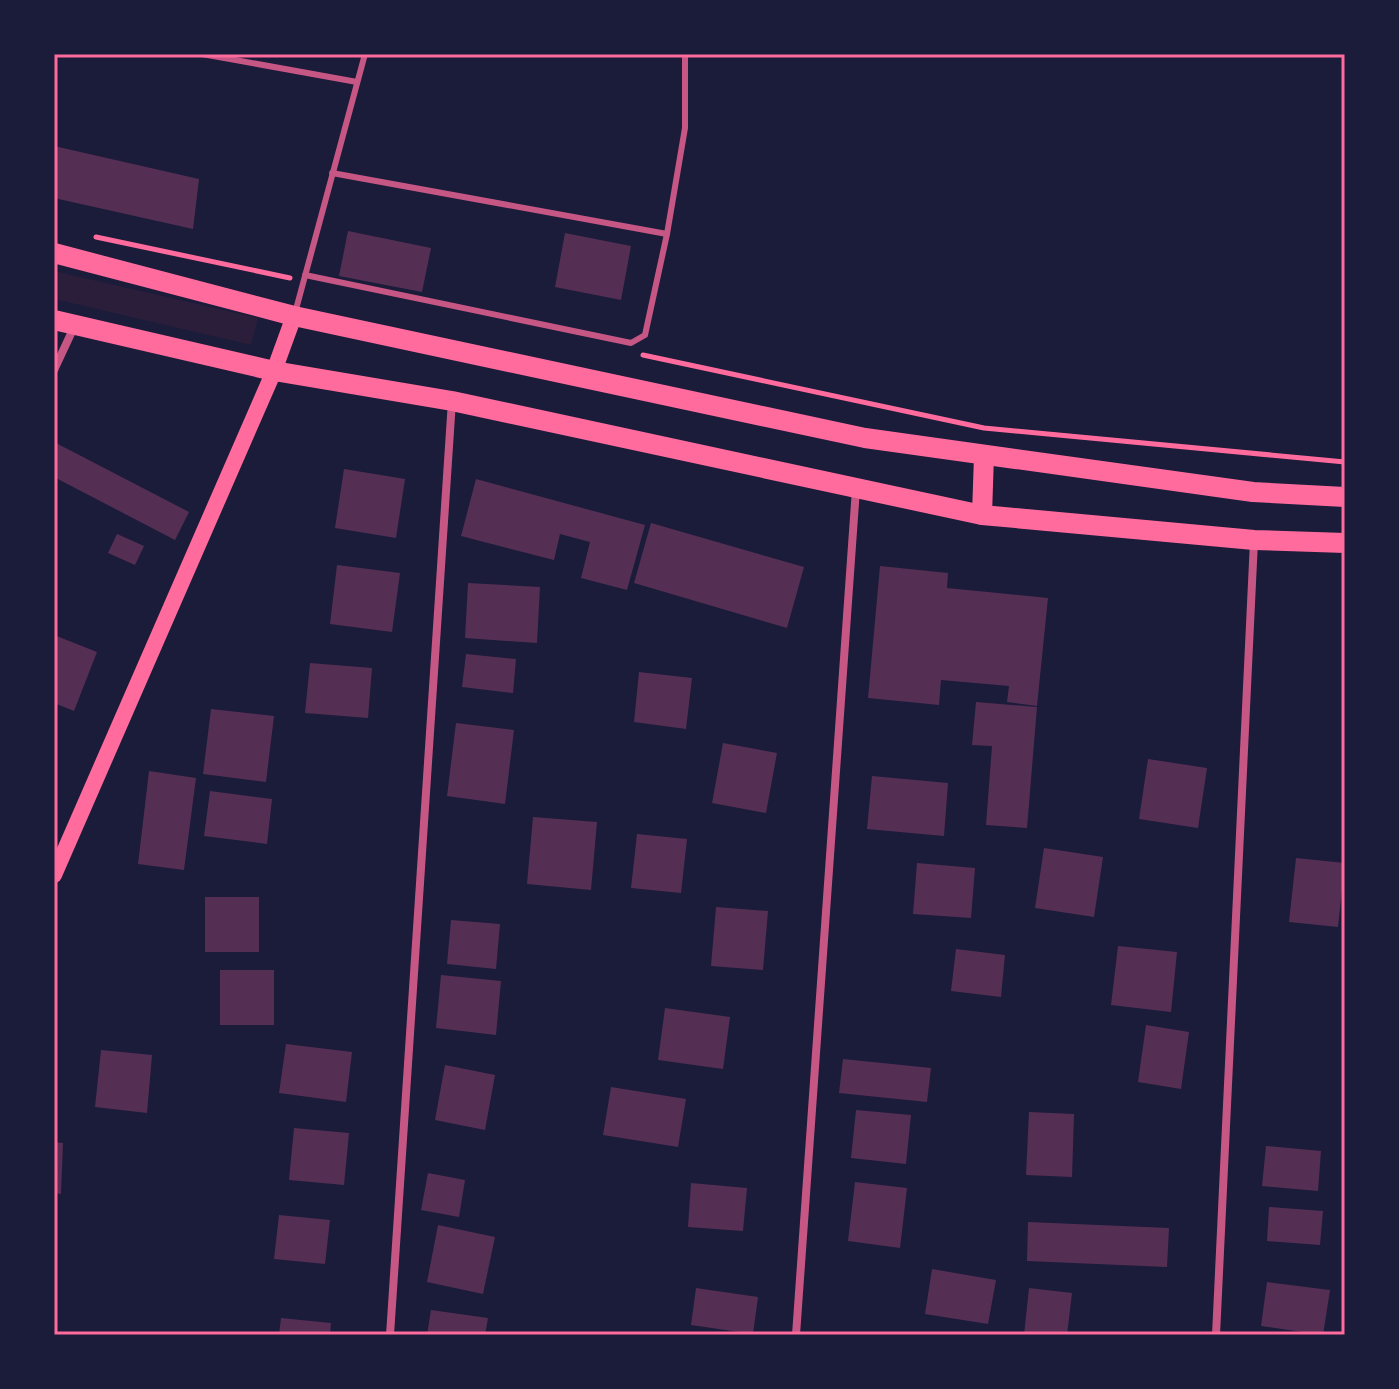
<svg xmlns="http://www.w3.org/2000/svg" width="1399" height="1389" font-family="'Fira Sans',sans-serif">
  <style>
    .green { fill: #2a1e3b }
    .building { fill: #542f53 }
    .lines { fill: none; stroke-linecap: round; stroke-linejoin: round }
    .path { stroke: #ff6b9d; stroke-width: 5 }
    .service { stroke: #c65784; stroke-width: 6 }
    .minor { stroke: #c65784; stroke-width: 8 }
    .secondary { stroke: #ff6b9d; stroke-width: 16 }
    .primary { stroke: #ff6b9d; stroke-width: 20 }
    .neatline { fill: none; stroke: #ff6b9d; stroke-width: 3 }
  </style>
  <rect width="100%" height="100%" fill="#1b1b3a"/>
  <!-- green -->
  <polygon class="green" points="54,271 258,318 251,345 54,299"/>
  <!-- building -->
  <g class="building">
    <polygon points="54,146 199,179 193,229 54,198"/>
    <polygon points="348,231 431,248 422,292 339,276"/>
    <polygon points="565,233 631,246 621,300 555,287"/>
    <polygon points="56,443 189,512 175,540 54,477"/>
    <polygon points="344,469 405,479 396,538 335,528"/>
    <polygon points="476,479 645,525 627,590 581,578 590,542 560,534 554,560 461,536"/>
    <polygon points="651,523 804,567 787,628 634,583"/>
    <polygon points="117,534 144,546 135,565 108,553"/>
    <polygon points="337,565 400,573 392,632 330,624"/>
    <polygon points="880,566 948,573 947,588 1048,598 1037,706 1007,702 1009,686 941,680 939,705 868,698"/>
    <polygon points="468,583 540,587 537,643 465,638"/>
    <polygon points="54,635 97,652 74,711 54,703"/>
    <polygon points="466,654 516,659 513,693 462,687"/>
    <polygon points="310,663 372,668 368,718 305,713"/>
    <polygon points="639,672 692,678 686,729 634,722"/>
    <polygon points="976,702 1037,707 1027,828 986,825 992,746 972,745"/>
    <polygon points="211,709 274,716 266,782 203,774"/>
    <polygon points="456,723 514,730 505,804 447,796"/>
    <polygon points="723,743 777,753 766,813 712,803"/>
    <polygon points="1148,759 1207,768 1198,828 1139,819"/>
    <polygon points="149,771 196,778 184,870 138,864"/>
    <polygon points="872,776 948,783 944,836 867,829"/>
    <polygon points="210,791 272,799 267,844 204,836"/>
    <polygon points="533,817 597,822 591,890 527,884"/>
    <polygon points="637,834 687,839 681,893 631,888"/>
    <polygon points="1044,848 1103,857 1094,917 1035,908"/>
    <polygon points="1296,858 1345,863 1338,927 1289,922"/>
    <polygon points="917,863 975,868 971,918 913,914"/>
    <rect x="205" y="897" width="54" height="55"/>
    <polygon points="716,907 768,911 763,970 711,966"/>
    <polygon points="451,920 500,924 496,969 447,964"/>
    <polygon points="1118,946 1177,952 1171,1012 1111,1005"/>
    <polygon points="956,949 1005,955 1001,997 951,991"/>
    <rect x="220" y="970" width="54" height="55"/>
    <polygon points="441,975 501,981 496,1035 436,1028"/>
    <polygon points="665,1008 730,1017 723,1069 658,1060"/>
    <polygon points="1146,1025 1189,1032 1181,1089 1138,1082"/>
    <polygon points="286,1044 352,1052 346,1102 279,1093"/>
    <polygon points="101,1050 152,1055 147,1113 95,1107"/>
    <polygon points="843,1059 931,1068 927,1102 839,1093"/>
    <polygon points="445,1065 495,1075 485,1130 435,1120"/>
    <polygon points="611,1087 686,1099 678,1147 603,1135"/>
    <polygon points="856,1110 911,1115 906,1164 851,1158"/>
    <polygon points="1029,1112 1074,1114 1072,1177 1026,1175"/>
    <polygon points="294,1128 349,1133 344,1185 289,1180"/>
    <polygon points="54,1142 63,1143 61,1194 54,1193"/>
    <polygon points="1266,1146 1321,1151 1318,1191 1262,1186"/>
    <polygon points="428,1173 465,1180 459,1217 421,1210"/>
    <polygon points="855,1182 907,1188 900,1248 848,1241"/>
    <polygon points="691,1183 747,1188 743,1231 688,1227"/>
    <polygon points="1269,1207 1323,1211 1320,1245 1267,1241"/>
    <polygon points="279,1215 330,1220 325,1264 274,1259"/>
    <polygon points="1028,1222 1169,1228 1167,1267 1027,1261"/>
    <polygon points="438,1225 495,1237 483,1294 427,1282"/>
    <polygon points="932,1269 996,1280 988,1324 925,1314"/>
    <polygon points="1267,1282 1330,1290 1323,1335 1261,1326"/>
    <polygon points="696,1288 758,1297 753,1334 691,1325"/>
    <polygon points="1029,1288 1072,1293 1067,1335 1024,1335"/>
    <polygon points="431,1310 488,1318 485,1335 427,1335"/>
    <polygon points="281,1318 331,1323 330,1335 279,1335"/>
  </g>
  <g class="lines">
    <!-- path -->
    <g class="path">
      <polyline points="96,237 290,278"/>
      <polyline points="643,355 984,428 1345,462"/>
    </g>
    <!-- service -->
    <g class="service">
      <polyline points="202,54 357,82"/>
      <polyline points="332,173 667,234 685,128 685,54"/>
      <polyline points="305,275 631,343 645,335 667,234"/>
      <polyline points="295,313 365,54"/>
    </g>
    <!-- minor -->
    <g class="minor">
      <polyline points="54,370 75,325"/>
      <polyline points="390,1335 452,401"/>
      <polyline points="796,1335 856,489"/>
      <polyline points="1216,1335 1254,541"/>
    </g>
    <!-- secondary -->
    <polyline class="secondary" points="54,875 274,371 294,316"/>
    <!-- primary -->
    <g class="primary">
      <polyline points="54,253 294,316 865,438 1253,492 1345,497"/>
      <polyline points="54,320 274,371 452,401 982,515 1254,540 1345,543"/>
      <polyline points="982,515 984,455"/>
    </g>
  </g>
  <!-- border -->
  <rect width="1399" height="1389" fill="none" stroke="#1b1b3a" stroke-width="112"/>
  <rect x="56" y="56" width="1287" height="1277" class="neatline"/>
</svg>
